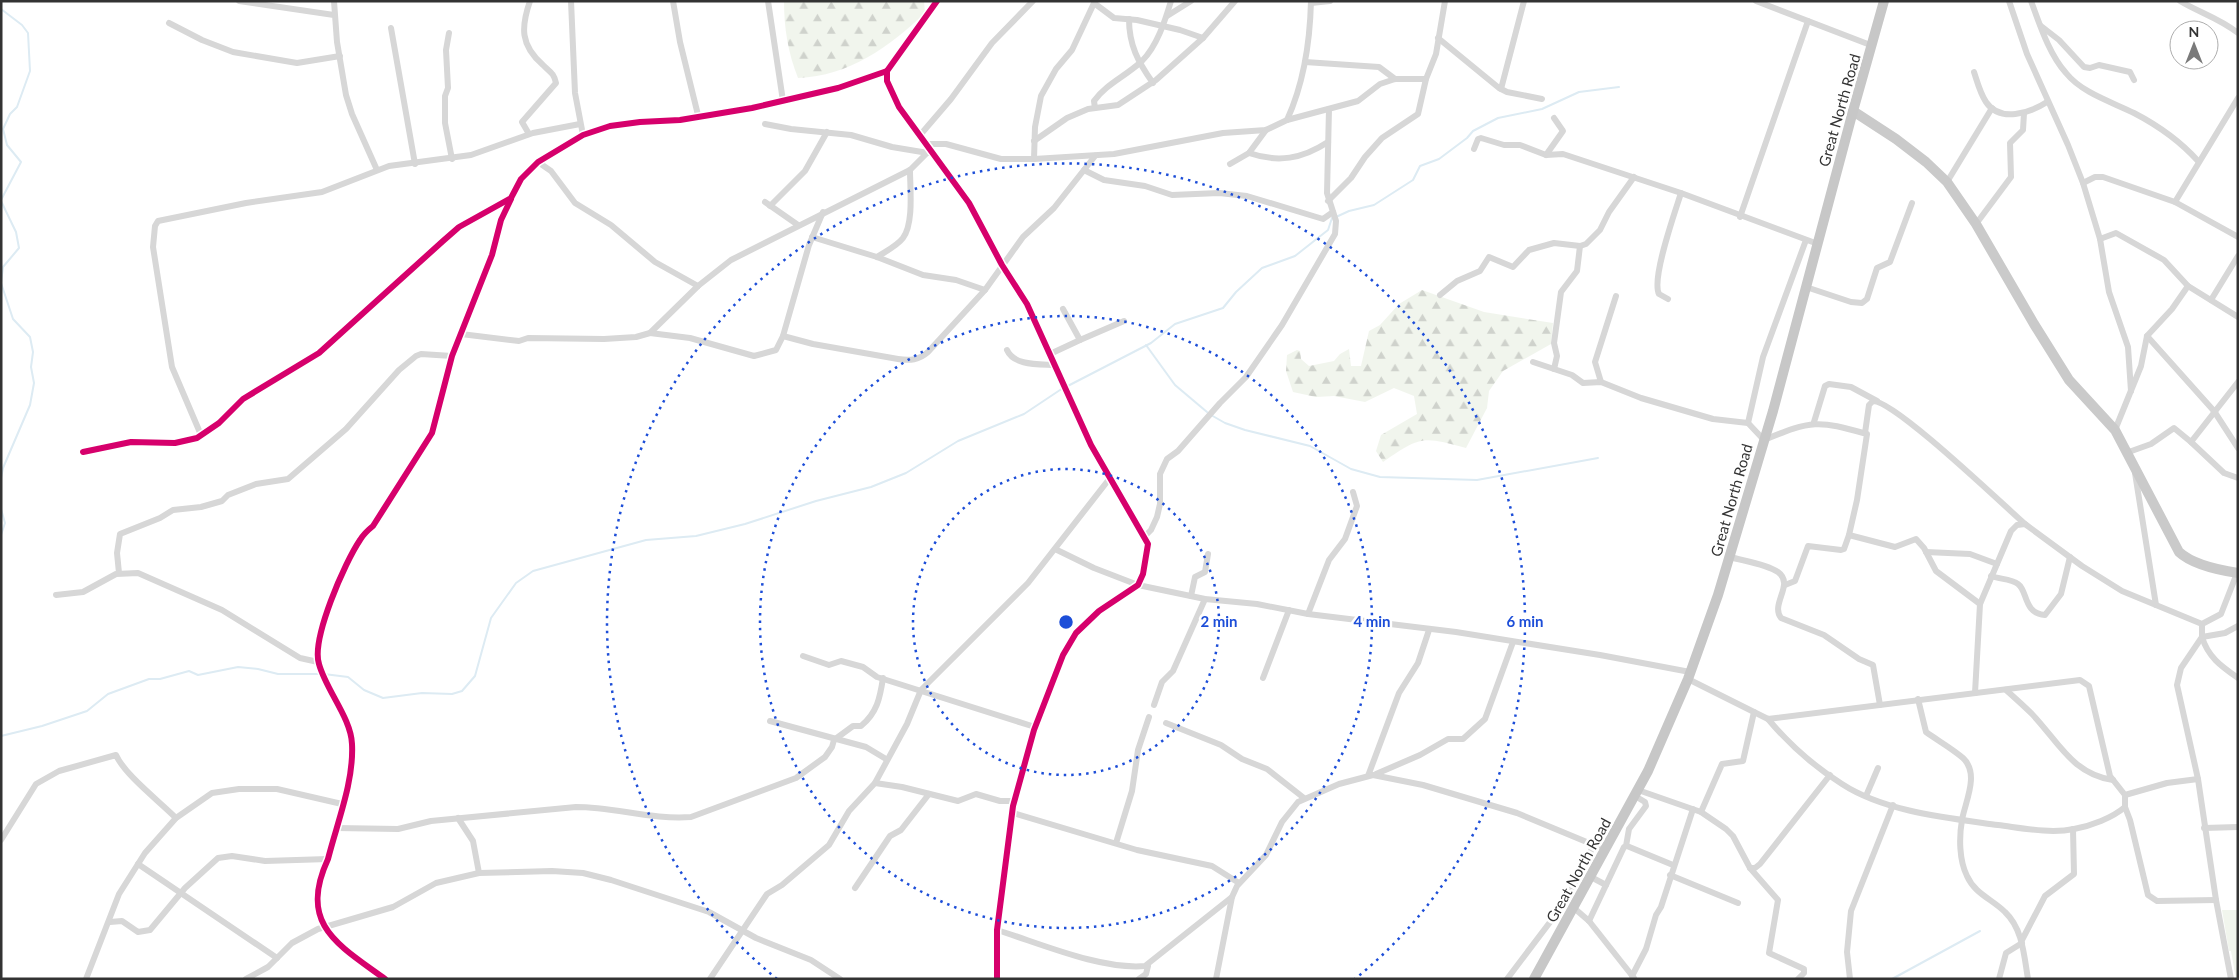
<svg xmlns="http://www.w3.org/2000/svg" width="2239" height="980" font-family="Lato,sans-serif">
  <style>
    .green { fill: #f1f5ed }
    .forest { fill: url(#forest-firs) }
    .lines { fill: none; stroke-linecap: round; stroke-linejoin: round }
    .stream { stroke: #ddebf3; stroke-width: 2 }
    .minor { stroke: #d7d7d7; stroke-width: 6 }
    .primary { stroke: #cacaca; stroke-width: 10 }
    .trunk { stroke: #c7c7c7; stroke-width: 10 }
    .cycleway-casing { stroke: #fff; stroke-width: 9 }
    .cycleway { stroke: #d6006c; stroke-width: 6 }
    .ring { fill: none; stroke: #1d4ed8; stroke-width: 2.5; stroke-dasharray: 2.5 5 }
    .labels { text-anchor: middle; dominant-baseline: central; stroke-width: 5; stroke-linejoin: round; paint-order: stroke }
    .street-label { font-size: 15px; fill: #333; stroke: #fff }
    .centre { fill: #1d4ed8; stroke: #fff; stroke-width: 2.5 }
    .ring-label { font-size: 15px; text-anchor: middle; font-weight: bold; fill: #1d4ed8; stroke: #fff; stroke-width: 5; stroke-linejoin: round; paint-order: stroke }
  </style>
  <defs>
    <pattern id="forest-firs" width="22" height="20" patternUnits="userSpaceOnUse" patternTransform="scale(1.25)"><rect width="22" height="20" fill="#f1f5ed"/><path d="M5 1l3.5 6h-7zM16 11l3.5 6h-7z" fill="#cfd2cc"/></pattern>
  </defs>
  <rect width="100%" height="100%" fill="#fff"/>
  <!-- green -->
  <polygon class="green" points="2222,910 2238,910 2238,979 2236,979 2231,951 2229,951"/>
  <!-- forest -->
  <g class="forest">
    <path d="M784,1H924L925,13C889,47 849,76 798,78C788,53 784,28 784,1Z"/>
    <path d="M1422,290L1484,312L1553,323L1551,344L1503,371L1489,391L1487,408L1466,448C1422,436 1421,436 1383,462L1376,451L1381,435L1417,414L1414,396L1394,388L1365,402L1334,396L1316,397L1293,392L1286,371L1287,355L1297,350L1300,351L1301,359L1309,366L1334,361L1340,354L1349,349L1351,366H1361L1369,331L1380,325L1399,304Z"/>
  </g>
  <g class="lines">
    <!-- stream -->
    <g class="stream">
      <polyline points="1,9 22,25 28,33 30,71 17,107 10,114 3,129 7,145 21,162 1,200"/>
      <polyline points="1,201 16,232 19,248 3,267 1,283 13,319 30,337 33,352 31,367 34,383 30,405 3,468 1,478"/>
      <polyline points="1336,217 1349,211 1374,205 1413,180 1420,166 1439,159 1467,138 1473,131 1498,118 1542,109 1579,92 1619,87"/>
      <polyline points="1146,345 1175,385 1207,412"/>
      <polyline points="1211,415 1225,423 1245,430 1310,446 1351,469 1380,477 1477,480 1598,458"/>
      <polyline points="1,509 5,523 1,535"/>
      <polyline points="324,674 348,677 364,690 383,698 422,693 452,694 462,691 475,676 491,618 516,583 533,571 646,540 696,536 745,524 816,501 871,487 906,473 958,441 1024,414 1060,390 1151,343 1175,324 1223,308 1236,292 1262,268 1295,256 1328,230 1332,218"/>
      <polyline points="1,736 42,726 87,711 108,694 149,679 160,679 189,671 198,675 238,667 258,669 278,674 319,674"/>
      <polyline points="1892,979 1980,931"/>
    </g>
    <!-- minor -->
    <g class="minor">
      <polyline points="239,1 334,15"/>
      <polyline points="334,1 337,42 346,95 352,114 377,170"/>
      <polyline points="571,1 575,93 583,135"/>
      <polyline points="673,1 680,42 698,115"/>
      <polyline points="768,1 783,101"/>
      <polyline points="937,1 887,71 887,81 899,107 969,203 1002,265 1027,304 1091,445 1148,544 1143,574 1138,585 1099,611 1076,633 1063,655 1034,730 1013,806 997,930 997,979"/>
      <polyline points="1756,1 1873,46"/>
      <polyline points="2009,1 2027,54 2068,145 2083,183 2100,239 2109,292 2128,347 2131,391"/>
      <path d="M2031,1C2040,25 2049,54 2066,73C2082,93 2112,102 2134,113C2159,126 2180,141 2198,161"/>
      <path d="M2180,1C2200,13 2219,18 2238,33"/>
      <polyline points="1094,3 1114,18 1137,20 1180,30 1203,38"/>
      <polyline points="1311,3 1330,1"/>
      <polyline points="1167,16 1191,1"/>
      <path d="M1129,19C1129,45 1138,62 1153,83"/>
      <polyline points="169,23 202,40 233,52 297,63 340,56"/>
      <polyline points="2041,26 2059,40 2084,67 2090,68 2099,65 2130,72 2134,80"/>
      <polyline points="391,28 415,164"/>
      <polyline points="449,33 446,50 448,88 445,96 445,123 452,159"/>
      <polyline points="1438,38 1499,88 1507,92 1542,99"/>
      <polyline points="1305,62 1379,67 1395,79"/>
      <path d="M1974,72C1977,81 1980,93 1986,102C2000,123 2030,113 2047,102"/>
      <polyline points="1501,89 1524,1"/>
      <path d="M1095,108L1094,101C1106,84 1126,76 1142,61C1157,46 1165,21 1171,1"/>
      <path d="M1287,120C1304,83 1310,42 1311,1"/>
      <polyline points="765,124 791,129 851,135 892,147 928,153"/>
      <path d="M529,134L522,122L556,83C554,73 550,72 543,65C520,45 521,27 530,1"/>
      <polyline points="921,134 951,99 992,43 1033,1"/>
      <polyline points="1034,141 1067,118 1088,109 1118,105 1156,80 1203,38 1235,1"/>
      <polyline points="928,144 946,144 1001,159 1034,159 1114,154 1223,133 1266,130 1287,120 1358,101 1380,84 1395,79 1426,79 1436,54 1445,1"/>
      <polyline points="1474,149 1478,139 1481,138 1504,145 1520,145 1546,155 1563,154 1681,193 1818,244"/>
      <path d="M1249,153C1278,163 1302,159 1328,142"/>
      <polyline points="1546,155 1563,131 1554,118"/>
      <polyline points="1034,159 1035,127 1041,96 1056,69 1072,50 1095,1"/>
      <polyline points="538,162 551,171 575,203 611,225 655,262 698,286"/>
      <polyline points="1230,164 1249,153 1266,130"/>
      <polyline points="1084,170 1104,180 1145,186 1172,195 1219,193 1247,196 1323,219 1333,212"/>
      <polyline points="1947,182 1992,108"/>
      <polyline points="2083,183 2095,177 2103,177 2175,202 2238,237"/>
      <polyline points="1328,201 1351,178 1365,157 1382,138 1418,114 1426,79"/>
      <polyline points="765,202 798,225"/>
      <polyline points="2175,202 2238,98"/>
      <polyline points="770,206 805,171 827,132"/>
      <polyline points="1740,217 1808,21"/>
      <polyline points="1976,224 2011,177 2010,143 2023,130 2024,113"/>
      <polyline points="812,237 877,257 923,275 956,280 985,290"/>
      <polyline points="2100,239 2116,233 2164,260 2188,286 2238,317"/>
      <path d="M877,257C886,251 897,246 903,238C914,223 910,188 910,170"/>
      <polyline points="1806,287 1851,302 1862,303 1867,299 1877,268 1890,262 1912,203"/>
      <polyline points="1440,295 1457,281 1480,271 1489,257 1513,267 1529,250 1554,243 1580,246 1586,244 1600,230 1609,212 1634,177"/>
      <path d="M1668,299L1659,294C1651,279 1675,212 1681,193"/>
      <polyline points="2211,300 2238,256"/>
      <polyline points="650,333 690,338 754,356 776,350 783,336 809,245 823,212"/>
      <polyline points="461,334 519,341 528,338 604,339 636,337 650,333 698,286 731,260 910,170 931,149"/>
      <path d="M783,336L813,344L898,359C910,361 919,360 928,352L985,290L1023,237L1054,208L1095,156"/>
      <polyline points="2147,336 2214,411 2238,448"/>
      <polyline points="1080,340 1124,321"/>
      <path d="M1007,350C1014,366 1039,364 1055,365"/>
      <polyline points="1050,354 1080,340 1063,309"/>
      <path d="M1533,362L1572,375L1583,383L1601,382L1641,398L1713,419L1748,423L1764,440C1812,420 1818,420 1867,434L1857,500L1849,535L1895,547L1916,539L1924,548L1936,571L1980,604"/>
      <polyline points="1554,369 1557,356 1554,343 1561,292 1577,271 1580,246"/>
      <polyline points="1601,382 1595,362 1616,296"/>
      <polyline points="1814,422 1825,386 1829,384 1851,387 1877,401"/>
      <polyline points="1748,423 1763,357 1806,240"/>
      <polyline points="2115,430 2141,366 2147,336 2172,309 2188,286"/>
      <path d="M1865,433L1869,405L1873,401C1895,401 2002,504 2025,524"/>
      <polyline points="201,435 172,367 153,247 155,226 158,221 246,203 322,192 389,166 471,155 533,133 580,124"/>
      <polyline points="2191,442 2224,473 2238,478"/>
      <polyline points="83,452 131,442 175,443 197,438 219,423 243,399 319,353 443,241 459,227 511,198 521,179 538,162 583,135 610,126 640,122 680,120 752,108 838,88 887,71"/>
      <polyline points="2126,453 2151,444 2174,428 2191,442 2238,382"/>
      <polyline points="2135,473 2156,605"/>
      <polyline points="1145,536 1151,530 1157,517 1160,504 1160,474 1167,459 1178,451 1220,403 1246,377 1282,325 1335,234 1336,221 1327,193 1329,109"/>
      <polyline points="1055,549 1094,568 1138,585 1205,599 1257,604 1308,614 1456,632 1600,655 1690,672"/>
      <polyline points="1926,552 1970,554 1997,564"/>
      <path d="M1730,557C1744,561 1766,564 1778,572C1795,584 1770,604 1781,618L1824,635L1859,659L1873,665L1880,705"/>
      <polyline points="119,573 117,553 120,534 160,518 173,510 201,507 222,501 228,495 256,484 288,479 346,429 399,370 416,356 421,354 452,356"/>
      <path d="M1991,576C1999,579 2012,579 2018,584C2028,591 2023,613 2045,615L2061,594L2070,557"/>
      <polyline points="1785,585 1795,581 1808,546 1841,550 1844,549 1849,535"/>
      <polyline points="56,595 83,592 116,574 138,573 222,610 300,658 318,662"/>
      <polyline points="1191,596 1195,577 1205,572 1208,554"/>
      <polyline points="1308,614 1329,560 1345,539 1357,506 1353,492"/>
      <polyline points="2202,624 2202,637 2181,668 2177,685 2198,779 2216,900 2231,979"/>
      <path d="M2238,626L2225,633L2202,637C2208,657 2221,666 2238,678"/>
      <polyline points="803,656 829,665 841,661 863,667 877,677 1035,727"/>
      <polyline points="1263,678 1289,610"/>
      <polyline points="1688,679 1768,719 2080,680 2089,686 2110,776 2125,795 2167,783 2198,779"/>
      <path d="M2006,690C2015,698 2024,706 2032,714C2058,741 2072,774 2113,780"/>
      <polyline points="1975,693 1980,604 2011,531 2017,525 2025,524 2082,566 2122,591 2202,624 2221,614 2237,573"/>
      <path d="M1918,699L1926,732C1937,740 1953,749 1963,758C1980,774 1965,802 1962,820C1959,837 1959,860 1967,876C1975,894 1992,899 2005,912C2023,929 2024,956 2028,979"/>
      <polyline points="1154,705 1162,682 1173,671 1205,599"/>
      <path d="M1768,719C1788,743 1815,767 1842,784C1885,812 1948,818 1998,825C2022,828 2050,834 2074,829C2091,826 2112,818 2125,807V795"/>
      <polyline points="770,721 866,747 886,759"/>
      <polyline points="1166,723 1221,745 1242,759 1267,769 1304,798"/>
      <polyline points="1376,774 1420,755 1448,739 1463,739 1485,719 1513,642"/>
      <polyline points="1368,776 1399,693 1418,663 1429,630"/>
      <polyline points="875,783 902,787 958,801 976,794 1000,801 1014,801"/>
      <polyline points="1638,790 1701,812 1726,829 1733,836 1750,868 1778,900 1769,953 1804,969 1804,973 1798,979"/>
      <polyline points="1866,796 1878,768"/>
      <polyline points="2125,807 2130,820 2148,895 2157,901 2216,900"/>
      <polyline points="1701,812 1722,764 1743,761 1754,712"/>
      <polyline points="1013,813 1137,850 1212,866 1239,883"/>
      <polyline points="458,818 473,841 479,873"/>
      <path d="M336,828L398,829L431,821L576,807C615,807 652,820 691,817L796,778L825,757L832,747L834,740L853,726H861C877,713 880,698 883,678"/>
      <polyline points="2204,828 2238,827"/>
      <path d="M1,840L36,784L59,771L116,755C125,775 158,800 176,818"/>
      <polyline points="1116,843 1132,791 1138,750 1149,717"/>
      <polyline points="1626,846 1629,829 1646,806 1645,802 1635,796"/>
      <polyline points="138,864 277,958"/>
      <polyline points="1750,868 1755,868 1760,864 1830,775"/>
      <polyline points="1670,875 1738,903"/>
      <polyline points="1591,877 1606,885"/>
      <polyline points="855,888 890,836 901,830 929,794"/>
      <polyline points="1574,908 1589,921 1634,978"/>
      <polyline points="1589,921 1624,847 1627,846 1673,865"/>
      <polyline points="110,922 122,921 138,932 150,930 185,888 218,858 232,856 265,861 328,859"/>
      <path d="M997,930C1039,943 1101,970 1145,966L1232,897"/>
      <polyline points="2022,940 2045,896 2074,874 2073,829"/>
      <polyline points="1632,976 1646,949 1656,915 1661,907 1693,809"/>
      <polyline points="86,979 119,894 145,853 176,818 212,793 239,789 277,789 342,804"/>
      <polyline points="246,979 268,967 292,943 318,929 393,907 436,883 479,873 552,871 583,873 611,880 709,912 756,938 811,960 840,979"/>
      <path d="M385,979C337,944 298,924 328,859C337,823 354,782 352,744C351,718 326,690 319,664C311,639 345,562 360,540C363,535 368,530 373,526L432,433L452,356L492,255L501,220L510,200"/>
      <polyline points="710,979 767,894 782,885 829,845 849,811 875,783 907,724 921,690 1028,583 1110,478"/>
      <polyline points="1139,979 1146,974 1148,966"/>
      <polyline points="1216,979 1232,897 1237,886 1266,855 1282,822 1298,802 1339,784 1373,775 1423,785 1517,813 1606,850"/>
      <polyline points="1507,979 1563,905 1594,845"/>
      <polyline points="1850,979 1847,952 1851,911 1893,805"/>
      <polyline points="1999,979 2006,953 2022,943"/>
    </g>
    <!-- primary -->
    <path class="primary" d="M1853,111L1896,139L1926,162L1947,182L1976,224L2034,324L2069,380L2115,430L2179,552C2193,565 2218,570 2238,573"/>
    <!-- trunk -->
    <polyline class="trunk" points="1534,979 1648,771 1688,679 1718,595 1773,411 1853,111 1884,1"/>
    <!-- cycleway casing -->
    <g class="cycleway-casing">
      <g id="cycleway">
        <polyline points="937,1 887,71 887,81 899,107 969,203 1002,265 1027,304 1091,445 1148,544 1143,574 1138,585 1099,611 1076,633 1063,655 1034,730 1013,806 997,930 997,979"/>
        <polyline points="83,452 131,442 175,443 197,438 219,423 243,399 319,353 443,241 459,227 511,198 521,179 538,162 583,135 610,126 640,122 680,120 752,108 838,88 887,71"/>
        <path d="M385,979C337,944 298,924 328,859C337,823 354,782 352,744C351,718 326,690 319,664C311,639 345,562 360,540C363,535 368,530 373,526L432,433L452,356L492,255L501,220L511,199"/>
      </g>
    </g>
    <!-- cycleway -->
    <use href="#cycleway" class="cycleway"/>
  </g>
  <!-- distance rings -->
  <g class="ring">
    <circle cx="1066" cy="622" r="153"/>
    <circle cx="1066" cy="622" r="306"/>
    <path d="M777 979A459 459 0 1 1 1355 979"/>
  </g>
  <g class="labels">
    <!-- street labels -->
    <g class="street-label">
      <text transform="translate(1839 110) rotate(-74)">Great North Road</text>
      <text transform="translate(1731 500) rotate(-74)">Great North Road</text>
      <text transform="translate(1578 870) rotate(-61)">Great North Road</text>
    </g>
  </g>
  <circle cx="1066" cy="622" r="8" class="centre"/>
  <g class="ring-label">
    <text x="1219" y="627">2 min</text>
    <text x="1372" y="627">4 min</text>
    <text x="1525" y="627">6 min</text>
  </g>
  <!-- border -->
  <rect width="2239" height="980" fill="none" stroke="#333333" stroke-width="5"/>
  <!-- north arrow -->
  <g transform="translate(2194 45)"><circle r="24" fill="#ffffff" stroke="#adadad"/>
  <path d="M0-4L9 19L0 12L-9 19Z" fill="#7a7a7a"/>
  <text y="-8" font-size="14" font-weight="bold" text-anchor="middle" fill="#333333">N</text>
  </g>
</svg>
